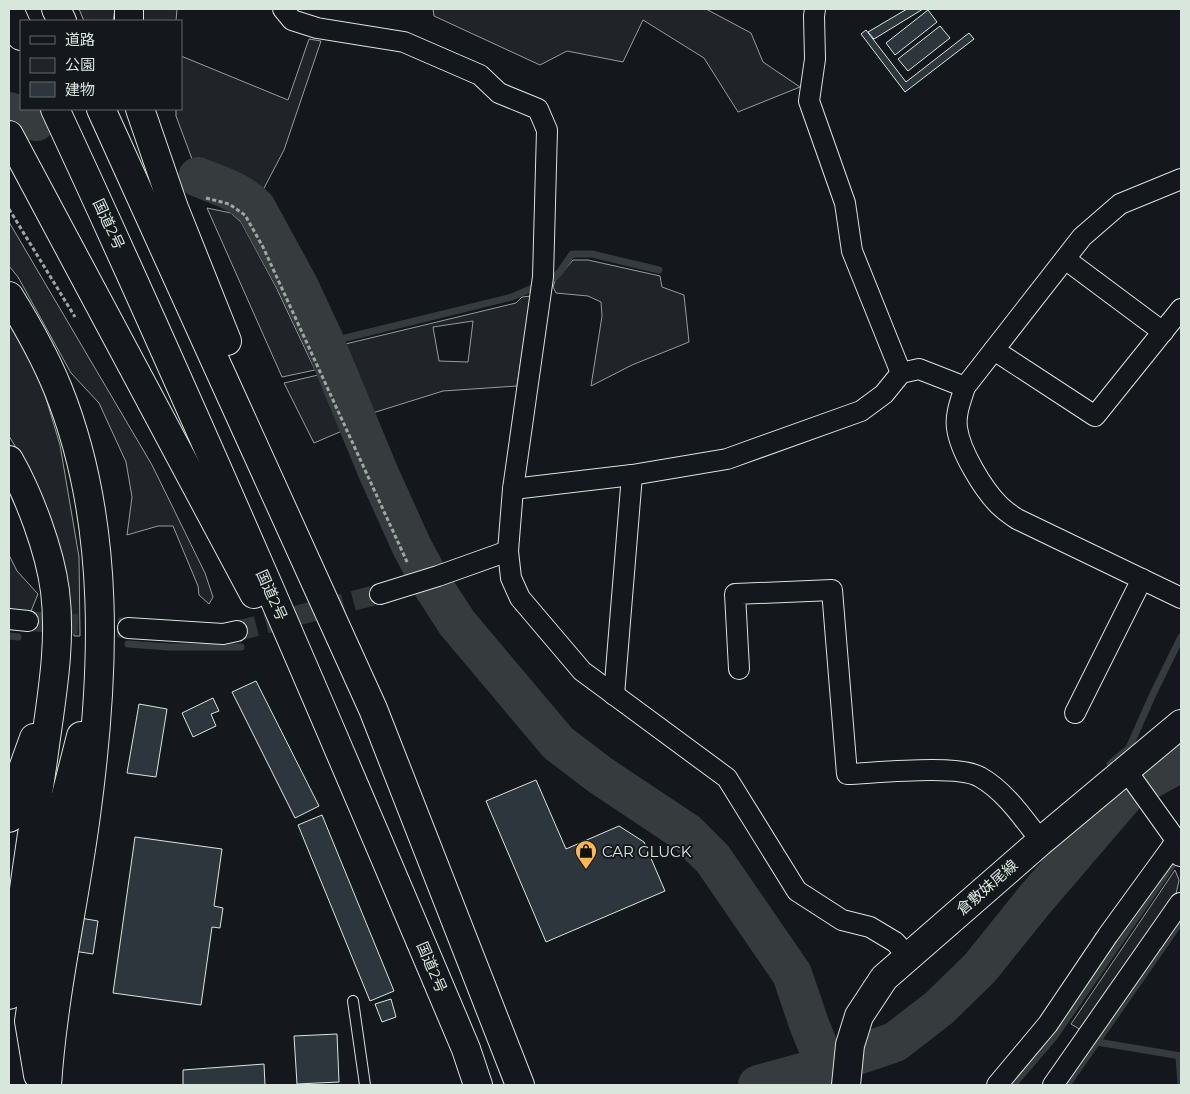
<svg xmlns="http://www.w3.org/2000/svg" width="1190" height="1094" font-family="Montserrat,'Noto Sans JP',sans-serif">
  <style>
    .green { fill: #202428; stroke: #939e99; fill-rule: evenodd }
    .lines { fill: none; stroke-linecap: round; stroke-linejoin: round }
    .stream { stroke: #363b3e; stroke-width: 7 }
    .river { stroke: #363b3e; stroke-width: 40 }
    .building { fill: #2c363c; stroke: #d8e6dc }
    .street-tunnel { stroke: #313739; stroke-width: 20; stroke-dasharray: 20 10; stroke-linecap: butt }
    .lane-casing { stroke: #d8e6dc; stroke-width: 12 }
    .street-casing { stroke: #d8e6dc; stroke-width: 22 }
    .secondary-casing { stroke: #d8e6dc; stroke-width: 30 }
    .highway-casing { stroke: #d8e6dc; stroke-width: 30 }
    .path { stroke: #9da8a2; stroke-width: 3; stroke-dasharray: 4 2.5; stroke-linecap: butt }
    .lane { stroke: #14181c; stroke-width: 10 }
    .street { stroke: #14181c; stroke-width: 20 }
    .secondary { stroke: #14181c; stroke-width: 28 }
    .highway { stroke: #14181c; stroke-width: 28 }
    .labels { text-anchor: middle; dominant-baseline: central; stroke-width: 4; stroke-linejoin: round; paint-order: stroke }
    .street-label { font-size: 15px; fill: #d8e6dc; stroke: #14181c }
    .poi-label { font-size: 15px; fill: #d8e6dc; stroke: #14181c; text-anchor: start }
  </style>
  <rect width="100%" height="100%" fill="#14181c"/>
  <!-- green -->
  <g class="green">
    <polygon points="79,9 115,9 113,21 84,21"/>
    <polygon points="142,9 177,9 176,21 141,21"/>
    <polygon points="433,9 706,9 751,33 763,62 800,87 738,112 704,58 643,20 623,62 567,51 540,65 434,16"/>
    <polygon points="309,39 321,41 284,150 262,192 254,187 251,193 195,167 176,116 176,109 181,109 181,56 288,100"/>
    <polygon points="207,208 231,213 241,222 276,287 315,370 282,377"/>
    <polygon points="9,222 152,465 205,573 213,597 209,604 199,595 198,586 173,526 158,526 127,535 132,497 126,462 99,403 71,373 18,277 9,266"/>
    <polygon points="573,260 588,260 660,276 662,287 684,295 689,342 632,365 591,386 602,316 601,302 588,296 556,293 553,287 555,281"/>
    <path d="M531,296L517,386L443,391L363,416L333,347L516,303L522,297ZM473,321L468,362L439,361L433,327Z"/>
    <polygon points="9,318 39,375 60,445 79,557 80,636 74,636 68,589 28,468 9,436"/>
    <polygon points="318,375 342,431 314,443 284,383"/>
    <polygon points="9,555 17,571 38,594 29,616 9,615"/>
    <polygon points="1175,870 1179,880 1176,894 1086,1033 1071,1024"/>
  </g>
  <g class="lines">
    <!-- stream -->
    <g class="stream">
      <polyline points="325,343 512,297 551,280 559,273 572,254 592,254 659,270"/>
      <polyline points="9,636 18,637"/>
      <polyline points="128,644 169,647 241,647"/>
      <polyline points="1113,768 1110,764 1129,748 1153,694 1181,637"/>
      <polyline points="1097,1042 1181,1056"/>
      <polyline points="1179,1056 1181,1085"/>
      <polyline points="1013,1085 1055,1036 1170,868 1179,857"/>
      <polyline points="1067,1085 1181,921"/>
    </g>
    <!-- river -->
    <g class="river">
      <polyline points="9,112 36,121"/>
      <path d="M198,177C218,185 241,192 256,208L298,285L325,343L379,474L412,547L433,586L457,623L558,743L600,775L687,833L713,859L792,974L809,1024L826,1066"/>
      <polyline points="758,1085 813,1070 895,1042 939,1008 980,968 1033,902 1128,791 1181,762"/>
    </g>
  </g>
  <!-- building -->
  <g class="building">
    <polygon points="907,9 923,9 874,39 868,32"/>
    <polygon points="928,10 937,22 895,55 886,43"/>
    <polygon points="940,26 950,38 908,71 898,59"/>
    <polygon points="866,30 906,82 969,33 974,39 905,92 861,34"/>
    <polygon points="256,681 319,806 295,818 232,692"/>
    <polygon points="213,698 219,711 211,714 216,726 193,737 182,713"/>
    <polygon points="139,704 167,709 156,777 127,773"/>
    <polygon points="536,780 566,849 619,826 644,842 665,891 546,942 486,801"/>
    <polygon points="322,815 394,991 370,1001 298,825"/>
    <polygon points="135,837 222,849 214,906 223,908 220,928 212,927 201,1005 113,993"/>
    <polygon points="9,906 98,921 93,954 9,941"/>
    <polygon points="391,999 396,1017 382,1022 375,1004"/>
    <polygon points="337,1034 339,1082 297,1084 294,1036"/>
    <polygon points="264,1064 265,1085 183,1085 183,1070"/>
  </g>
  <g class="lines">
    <!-- street-tunnel -->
    <g class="street-tunnel">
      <polyline points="28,621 128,628"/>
      <polyline points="237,631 380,594"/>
    </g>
    <!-- lane casing -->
    <g class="lane-casing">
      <polyline id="lane" points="353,1001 365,1085"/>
    </g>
    <!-- street casing -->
    <g class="street-casing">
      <g id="street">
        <polyline points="283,9 292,20 317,28 404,42 480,75 499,93 538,109 547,130 543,277 513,489 508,551 438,576 380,594"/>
        <polyline points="815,9 814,16 815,59 809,101 845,203 852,251 901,373"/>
        <path d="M1181,179L1120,204L1082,237L965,387C961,400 955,414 957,428C960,451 983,489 999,505C1004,510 1011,515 1017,519L1181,598"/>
        <polyline points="1065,259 1163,332"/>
        <polyline points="994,350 1095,416 1181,309"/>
        <polyline points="513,489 632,475 727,459 861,411 884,394 901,373 919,369 965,387"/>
        <polyline points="508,551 511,578 520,598 582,671 727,778 797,891 842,920 870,927 895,942 908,956"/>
        <polyline points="9,619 28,621"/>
        <polyline points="128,628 223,634 237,631"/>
        <path d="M739,669L735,594L832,590L847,774C876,773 958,764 980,777C1005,791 1023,818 1041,841"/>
        <polyline points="614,695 632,475"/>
        <polyline points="1075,713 1142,579"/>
        <polyline points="1126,770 1176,840 1172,847 1180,856"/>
        <polyline points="997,1085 1048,1024 1108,935 1172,847"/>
        <polyline points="1053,1085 1180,903"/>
      </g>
    </g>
    <!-- secondary casing -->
    <g class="secondary-casing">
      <polyline id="secondary" points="846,1085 850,1045 859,1016 884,978 1041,841 1181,724"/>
    </g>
    <!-- highway casing -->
    <g class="highway-casing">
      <g id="highway">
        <polyline points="9,9 21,36"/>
        <polyline points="56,9 62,21"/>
        <polyline points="129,21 129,9"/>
        <path d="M55,109C199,419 333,734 466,1049L478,1085"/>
        <polyline points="101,109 373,709 520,1085"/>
        <polyline points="140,109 174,208 227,341"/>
        <polyline points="9,135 254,594"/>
        <path d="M9,296C27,325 45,357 58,389C112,523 105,675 86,815C74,905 53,995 47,1085"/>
        <path d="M9,460C29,495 50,551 55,591C62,647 50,705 43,760C31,838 20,917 9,995"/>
        <polyline points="9,818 12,799 34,738"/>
        <polyline points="38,1075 29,1021 44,923 65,799 81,736"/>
      </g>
    </g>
    <!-- path -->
    <g class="path">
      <polyline points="206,198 229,204 245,215 263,247 408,564"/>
      <polyline points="9,209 75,317"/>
    </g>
    <!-- lane -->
    <use href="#lane" class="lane"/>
    <!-- street -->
    <use href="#street" class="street"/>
    <!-- secondary -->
    <use href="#secondary" class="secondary"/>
    <!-- highway -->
    <use href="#highway" class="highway"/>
  </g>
  <!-- icons -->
  <defs>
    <g id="shop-pin" transform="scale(1.125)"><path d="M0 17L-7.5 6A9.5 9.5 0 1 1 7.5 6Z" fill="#ffb74d" stroke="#14181c"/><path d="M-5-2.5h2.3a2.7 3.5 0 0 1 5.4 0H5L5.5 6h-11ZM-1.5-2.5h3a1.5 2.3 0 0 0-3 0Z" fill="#111"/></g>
  </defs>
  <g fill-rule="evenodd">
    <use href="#shop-pin" x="586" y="851"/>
  </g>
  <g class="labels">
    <!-- street labels -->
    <g class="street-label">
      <text transform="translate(109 224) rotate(65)">国道2号</text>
      <text transform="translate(272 595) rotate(66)">国道2号</text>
      <text transform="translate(987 887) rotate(-41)">倉敷妹尾線</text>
      <text transform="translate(432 967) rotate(67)">国道2号</text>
    </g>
    <!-- poi labels -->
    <g class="poi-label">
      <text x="602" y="851">CAR GLUCK</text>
    </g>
  </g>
  <!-- border -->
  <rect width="1190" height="1094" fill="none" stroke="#d8e6dc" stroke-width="20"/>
  <!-- legend -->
  <rect x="20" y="20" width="162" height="90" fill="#14181c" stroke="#626a69"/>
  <rect x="30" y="36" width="25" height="8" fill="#14181c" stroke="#626a69"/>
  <text x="65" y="45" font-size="15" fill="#d8e6dc">道路</text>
  <rect x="30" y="58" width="25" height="15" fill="#202428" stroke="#626a69"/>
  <text x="65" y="70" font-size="15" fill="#d8e6dc">公園</text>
  <rect x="30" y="82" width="25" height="15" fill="#2c363c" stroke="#626a69"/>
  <text x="65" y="95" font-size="15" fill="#d8e6dc">建物</text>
</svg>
